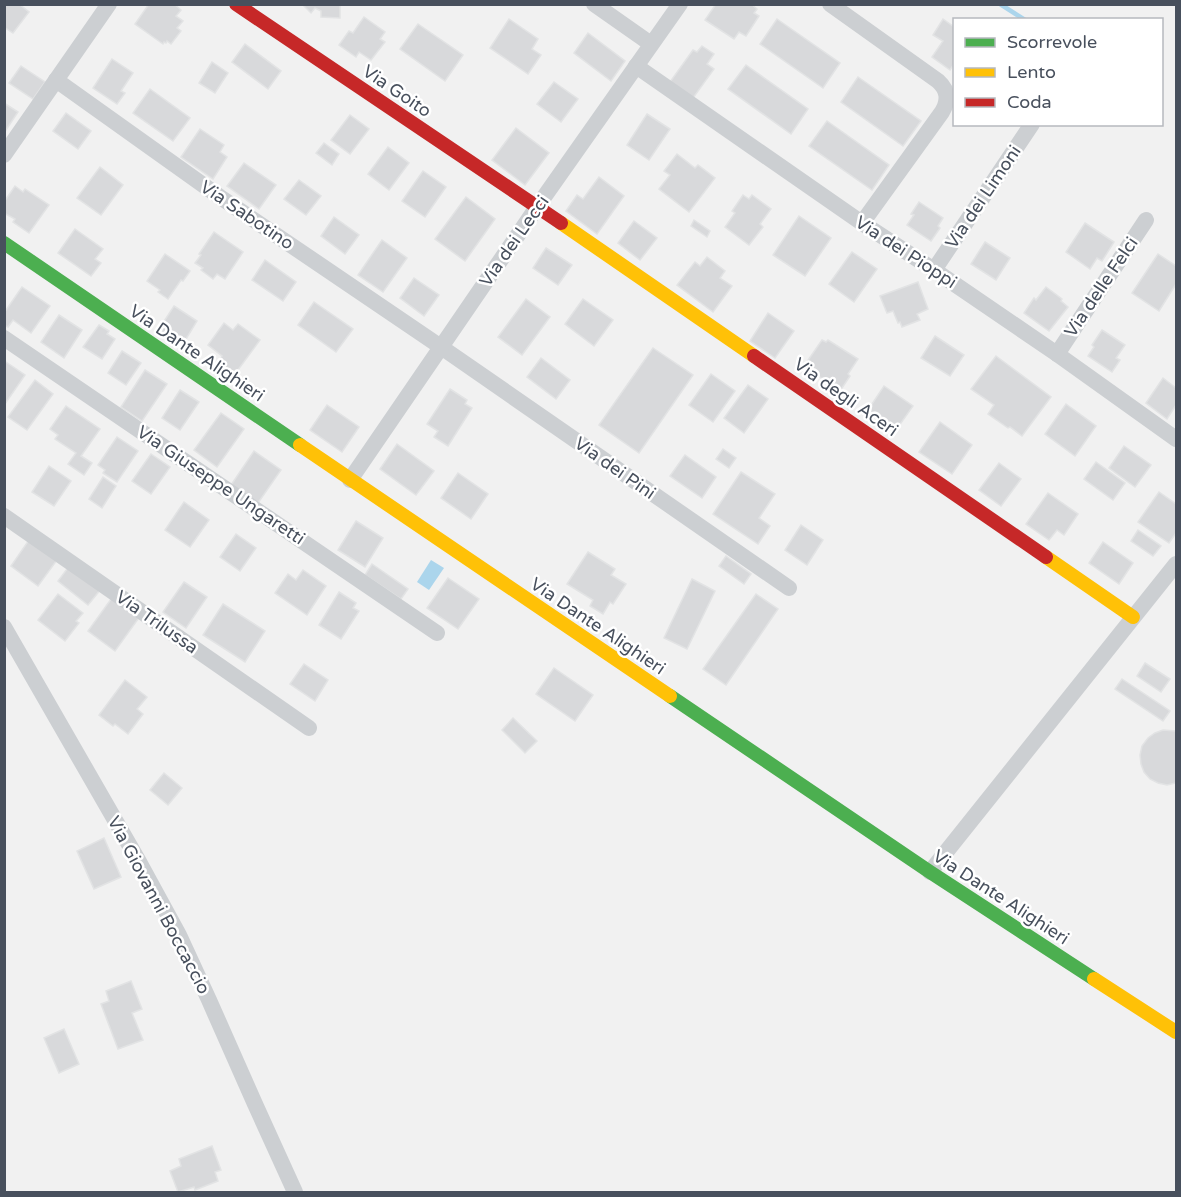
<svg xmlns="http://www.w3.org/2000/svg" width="1181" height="1197" font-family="'Varela Round',sans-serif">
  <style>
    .water { fill: #abd5ec }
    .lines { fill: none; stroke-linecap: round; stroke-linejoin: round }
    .stream { stroke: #abd5ec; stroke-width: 4.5 }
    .building { fill: #d8d9db; stroke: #e2e3e4; stroke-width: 1.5 }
    .street { stroke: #cccfd2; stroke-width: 16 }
    .fast { stroke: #4caf50; stroke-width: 14 }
    .slow { stroke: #ffc107; stroke-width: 14 }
    .jam { stroke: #c62828; stroke-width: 14 }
    .labels { text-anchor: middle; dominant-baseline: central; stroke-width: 5; stroke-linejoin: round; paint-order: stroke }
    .street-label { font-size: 18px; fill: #48505d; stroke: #fff }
  </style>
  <rect width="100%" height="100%" fill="#f1f1f1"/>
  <!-- water -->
  <polygon class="water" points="431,560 444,568 429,590 417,582"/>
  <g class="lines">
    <!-- stream -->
    <polyline class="stream" points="1000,4 1025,20"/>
  </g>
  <!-- building -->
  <g class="building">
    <polygon points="4,4 19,4 29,12 13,33 4,27"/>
    <polygon points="149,4 174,4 181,10 176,16 183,21 177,28 181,31 171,44 167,41 166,43 164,42 163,44 135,24"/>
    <polygon points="302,4 340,4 340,18 321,17 321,11 315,8 311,13"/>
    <polygon points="716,4 751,4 757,9 754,13 759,16 746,36 739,32 734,39 705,20"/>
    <polygon points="364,17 385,32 380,39 385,42 371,60 359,52 356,57 339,45 349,31 353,33"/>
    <polygon points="509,19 538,39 532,49 541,55 528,74 490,48"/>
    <polygon points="777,19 840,63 823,88 760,44"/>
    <polygon points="943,19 954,27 954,64 950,70 932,57 943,41 933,35"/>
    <polygon points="418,24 463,55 445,81 400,49"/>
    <polygon points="588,33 625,61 611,81 574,53"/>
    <polygon points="245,44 281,71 268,89 232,62"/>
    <polygon points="702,46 714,54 707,64 714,69 693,98 670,82 693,50 697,52"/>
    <polygon points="112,59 133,73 121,91 125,93 117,104 93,88"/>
    <polygon points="212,62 228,73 215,93 199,83"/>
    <polygon points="746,65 808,109 791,134 728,89"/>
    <polygon points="21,66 45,82 33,99 9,83"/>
    <polygon points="858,77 921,121 903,146 841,102"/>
    <polygon points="554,82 578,99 561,122 537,104"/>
    <polygon points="150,89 190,118 173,141 133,113"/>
    <polygon points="4,103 18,112 4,133"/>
    <polygon points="66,113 91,131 78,149 53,131"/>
    <polygon points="647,114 670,129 649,160 627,145"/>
    <polygon points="350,115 369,129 350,154 331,140"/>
    <polygon points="827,121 889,165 872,190 809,146"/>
    <polygon points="516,128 549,153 525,185 492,160"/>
    <polygon points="200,129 224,145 220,152 227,157 213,179 181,157"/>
    <polygon points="324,143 339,154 332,165 316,153"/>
    <polygon points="388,147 409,163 389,190 368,174"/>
    <polygon points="677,154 695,168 698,165 715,178 689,212 659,189 670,175 664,171"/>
    <polygon points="244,163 276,185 259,209 227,186"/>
    <polygon points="100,167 123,185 101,215 77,198"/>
    <polygon points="423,171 446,187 425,217 402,201"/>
    <polygon points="599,177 624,196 597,234 566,211 577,195 583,199"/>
    <polygon points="299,180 321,196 306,215 284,199"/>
    <polygon points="15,186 23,192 25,189 49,205 29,233 13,222 15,219 4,213 4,202"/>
    <polygon points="743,195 749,199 752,195 771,209 760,224 763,227 749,245 725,227 735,213 732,211"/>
    <polygon points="466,197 495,219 465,261 435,239"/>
    <polygon points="919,202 943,218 938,226 940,228 931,241 907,225 914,215 911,214"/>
    <polygon points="799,216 831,238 805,276 773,255"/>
    <polygon points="334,217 359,235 345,254 321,236"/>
    <polygon points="694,220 710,231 707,237 691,226"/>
    <polygon points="634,221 657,238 640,260 618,243"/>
    <polygon points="1085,223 1114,242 1102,261 1097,258 1090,269 1066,252"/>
    <polygon points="75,229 103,249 95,259 101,263 91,276 58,253"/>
    <polygon points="214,232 243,252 225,279 217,274 213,279 201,270 203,268 195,263 201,255 199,254"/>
    <polygon points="382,240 407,258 383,292 358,275"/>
    <polygon points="985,242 1010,258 996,280 971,264"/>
    <polygon points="546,248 572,265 558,285 533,268"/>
    <polygon points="852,252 877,269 854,302 829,284"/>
    <polygon points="165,254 190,271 183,281 181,280 168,299 158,292 160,290 147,281"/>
    <polygon points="1158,254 1176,266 1176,284 1159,311 1132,293"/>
    <polygon points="707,257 725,271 720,278 732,286 713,312 677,285 695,262 700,266"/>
    <polygon points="265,260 296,282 283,301 252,280"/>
    <polygon points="414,278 439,295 424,316 400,298"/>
    <polygon points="918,282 928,309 917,314 920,320 902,327 900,322 898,323 893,311 887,313 880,296"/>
    <polygon points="22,287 50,306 31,333 13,320 8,327 4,325 4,313"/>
    <polygon points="1046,287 1062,299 1061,301 1068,307 1049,331 1024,313 1034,298 1036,300"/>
    <polygon points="526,299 550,317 522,355 498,337"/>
    <polygon points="583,299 613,320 594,346 565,324"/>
    <polygon points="314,302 353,329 336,352 298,325"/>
    <polygon points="174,306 197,321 183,344 159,329"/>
    <polygon points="768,313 794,331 775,358 750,341"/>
    <polygon points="59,315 82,330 64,358 41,342"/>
    <polygon points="224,323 233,330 238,324 260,340 235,374 219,362 222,356 208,345"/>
    <polygon points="99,325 109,331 107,334 115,339 102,359 83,347"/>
    <polygon points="1102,330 1125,345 1116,358 1120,360 1112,372 1088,356 1094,347 1092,345"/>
    <polygon points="935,336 964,355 950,376 921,358"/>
    <polygon points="822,340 826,342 828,340 858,359 848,374 850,376 840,391 804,366"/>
    <polygon points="653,348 693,375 639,453 599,425"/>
    <polygon points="122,351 141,363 126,385 108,373"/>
    <polygon points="996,356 1051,397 1022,436 1010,427 1008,428 988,414 994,405 971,389"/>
    <polygon points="541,358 570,380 556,399 527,377"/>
    <polygon points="6,362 25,375 5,404 4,364"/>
    <polygon points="145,370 167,384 142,421 121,407"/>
    <polygon points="711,374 735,391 713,422 689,405"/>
    <polygon points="1163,378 1176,388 1176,405 1167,419 1146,403"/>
    <polygon points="35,380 53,394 27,430 8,417"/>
    <polygon points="748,385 768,399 744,433 724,418"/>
    <polygon points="884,386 913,406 896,430 868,410"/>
    <polygon points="450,389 467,400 465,404 472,408 448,446 434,437 438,431 427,424"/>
    <polygon points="180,390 199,402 180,430 162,418"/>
    <polygon points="1066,404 1096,426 1075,456 1045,434"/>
    <polygon points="327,405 359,427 342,452 310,430"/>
    <polygon points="66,406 100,429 81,456 92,463 84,475 68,464 76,453 55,439 58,435 50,429"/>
    <polygon points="221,413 244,429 217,467 194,450"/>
    <polygon points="940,422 972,445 952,474 919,452"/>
    <polygon points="117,437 138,451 117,482 103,473 105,470 98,465"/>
    <polygon points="397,444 434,471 416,495 380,469"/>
    <polygon points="1124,446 1151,465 1135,487 1109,468"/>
    <polygon points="723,449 736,458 729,468 716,459"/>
    <polygon points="254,451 281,470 258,503 231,485"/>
    <polygon points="151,454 170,467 151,494 132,481"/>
    <polygon points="685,455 716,477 702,498 670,476"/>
    <polygon points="1096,462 1125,483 1113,500 1084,479"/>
    <polygon points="999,463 1021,479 1001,506 979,490"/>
    <polygon points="49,466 71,481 54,506 32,492"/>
    <polygon points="741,472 775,494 759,518 770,526 758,544 713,514"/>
    <polygon points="458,473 488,494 471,519 441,498"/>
    <polygon points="103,477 116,486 102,508 89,499"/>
    <polygon points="1159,492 1176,504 1176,533 1169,543 1138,522"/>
    <polygon points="1048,493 1078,514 1064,535 1057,530 1049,540 1026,524"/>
    <polygon points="184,502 209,520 190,547 165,530"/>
    <polygon points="356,521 383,538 365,567 338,550"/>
    <polygon points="801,525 823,540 807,565 785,550"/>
    <polygon points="1138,530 1161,546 1153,556 1131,541"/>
    <polygon points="236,534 256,548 240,571 220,557"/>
    <polygon points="29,540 57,560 38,586 11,566"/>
    <polygon points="1103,542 1133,563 1119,584 1089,563"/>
    <polygon points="588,552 615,569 611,575 626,584 613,604 610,602 603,614 590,606 593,600 567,584"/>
    <polygon points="726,556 751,574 744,584 719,566"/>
    <polygon points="372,564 408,589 401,599 365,575"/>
    <polygon points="70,565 101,589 88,605 58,581"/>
    <polygon points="303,570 326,586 307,615 275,593 288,574 296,580"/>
    <polygon points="448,578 479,599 458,629 427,608"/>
    <polygon points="692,579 715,591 687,649 664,638"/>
    <polygon points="184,582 207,597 186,628 163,612"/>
    <polygon points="339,592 356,603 353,608 359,611 341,639 319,625"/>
    <polygon points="58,594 83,613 76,621 79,623 65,641 38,620"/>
    <polygon points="756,594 778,609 726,685 703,669"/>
    <polygon points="114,595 141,615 115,651 88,631"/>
    <polygon points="223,604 265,631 245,662 203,635"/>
    <polygon points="1145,663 1170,679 1161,692 1137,676"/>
    <polygon points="304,664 328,680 315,701 290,684"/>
    <polygon points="554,668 593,695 575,721 536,694"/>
    <polygon points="1122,679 1170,711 1163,721 1115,689"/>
    <polygon points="125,680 147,697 137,709 143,714 128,734 115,724 113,726 99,715"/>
    <polygon points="513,718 537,741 525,753 502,730"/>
    <polygon points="1163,730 1176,731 1176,783 1167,785 1158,783 1150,779 1144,772 1141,764 1140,755 1142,746 1148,738 1155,733"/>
    <polygon points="164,773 182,788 168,805 150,790"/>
    <polygon points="104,838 121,877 94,889 77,851"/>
    <polygon points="131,981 142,1009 132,1013 143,1040 118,1049 101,1004 109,1001 106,991"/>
    <polygon points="64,1029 79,1064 59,1073 44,1038"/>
    <polygon points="212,1146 221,1170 215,1172 218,1181 195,1190 194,1187 178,1192 170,1171 181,1166 179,1159"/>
  </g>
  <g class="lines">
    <!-- street -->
    <g class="street">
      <polyline points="594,4 651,44"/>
      <path d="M830,4L938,81C948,90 949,100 942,112L862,223"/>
      <polyline points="636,66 862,223 934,270 1057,354 1176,439"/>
      <polyline points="56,80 220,197 441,347 789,588"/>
      <polyline points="4,155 109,4"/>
      <polyline points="934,270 1032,124"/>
      <polyline points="4,338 437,633"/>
      <polyline points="1057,354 1146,220"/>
      <polyline points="350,480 537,207 680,4"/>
      <polyline points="4,516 309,728"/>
      <polyline points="4,627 138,860 179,935 209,1000 255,1104 295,1192"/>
      <polyline points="930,872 1176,564"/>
    </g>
    <!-- fast -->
    <g class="fast">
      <polyline points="4,243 300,445"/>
      <polyline points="670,696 930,872 1094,979"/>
    </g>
    <!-- slow -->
    <g class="slow">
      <polyline points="561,223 754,356"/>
      <polyline points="300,445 670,696"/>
      <polyline points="1046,557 1133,617"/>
      <polyline points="1094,979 1176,1032"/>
    </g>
    <!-- jam -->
    <g class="jam">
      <polyline points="236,4 561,223"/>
      <polyline points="754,356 1046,557"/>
    </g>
  </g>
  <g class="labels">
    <!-- street labels -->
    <g class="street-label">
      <text transform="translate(397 91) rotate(34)">Via Goito</text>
      <text transform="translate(983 197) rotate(-56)">Via dei Limoni</text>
      <text transform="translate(247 215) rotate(34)">Via Sabotino</text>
      <text transform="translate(514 241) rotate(-55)">Via dei Lecci</text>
      <text transform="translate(906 252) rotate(33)">Via dei Pioppi</text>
      <text transform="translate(1101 287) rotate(-56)">Via delle Felci</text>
      <text transform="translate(197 353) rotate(34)">Via Dante Alighieri</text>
      <text transform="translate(846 397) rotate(35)">Via degli Aceri</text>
      <text transform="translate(615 468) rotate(35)">Via dei Pini</text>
      <text transform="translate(221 485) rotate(34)">Via Giuseppe Ungaretti</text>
      <text transform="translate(157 622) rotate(35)">Via Trilussa</text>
      <text transform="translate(598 626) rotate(34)">Via Dante Alighieri</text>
      <text transform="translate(1001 897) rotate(33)">Via Dante Alighieri</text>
      <text transform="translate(159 905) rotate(62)">Via Giovanni Boccaccio</text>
    </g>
  </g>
  <!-- border -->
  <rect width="1181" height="1197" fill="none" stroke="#48505d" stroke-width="12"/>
  <!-- legend -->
  <rect x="953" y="18" width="210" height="108" fill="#ffffff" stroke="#b6b9be" stroke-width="1.5"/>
  <rect x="965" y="38" width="30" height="9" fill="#4caf50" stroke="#b6b9be" stroke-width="1.5"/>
  <text x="1007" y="48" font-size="18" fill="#48505d">Scorrevole</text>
  <rect x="965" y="68" width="30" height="9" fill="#ffc107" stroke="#b6b9be" stroke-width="1.5"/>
  <text x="1007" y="78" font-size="18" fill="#48505d">Lento</text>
  <rect x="965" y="98" width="30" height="9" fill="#c62828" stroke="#b6b9be" stroke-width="1.5"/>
  <text x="1007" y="108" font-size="18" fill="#48505d">Coda</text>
</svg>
